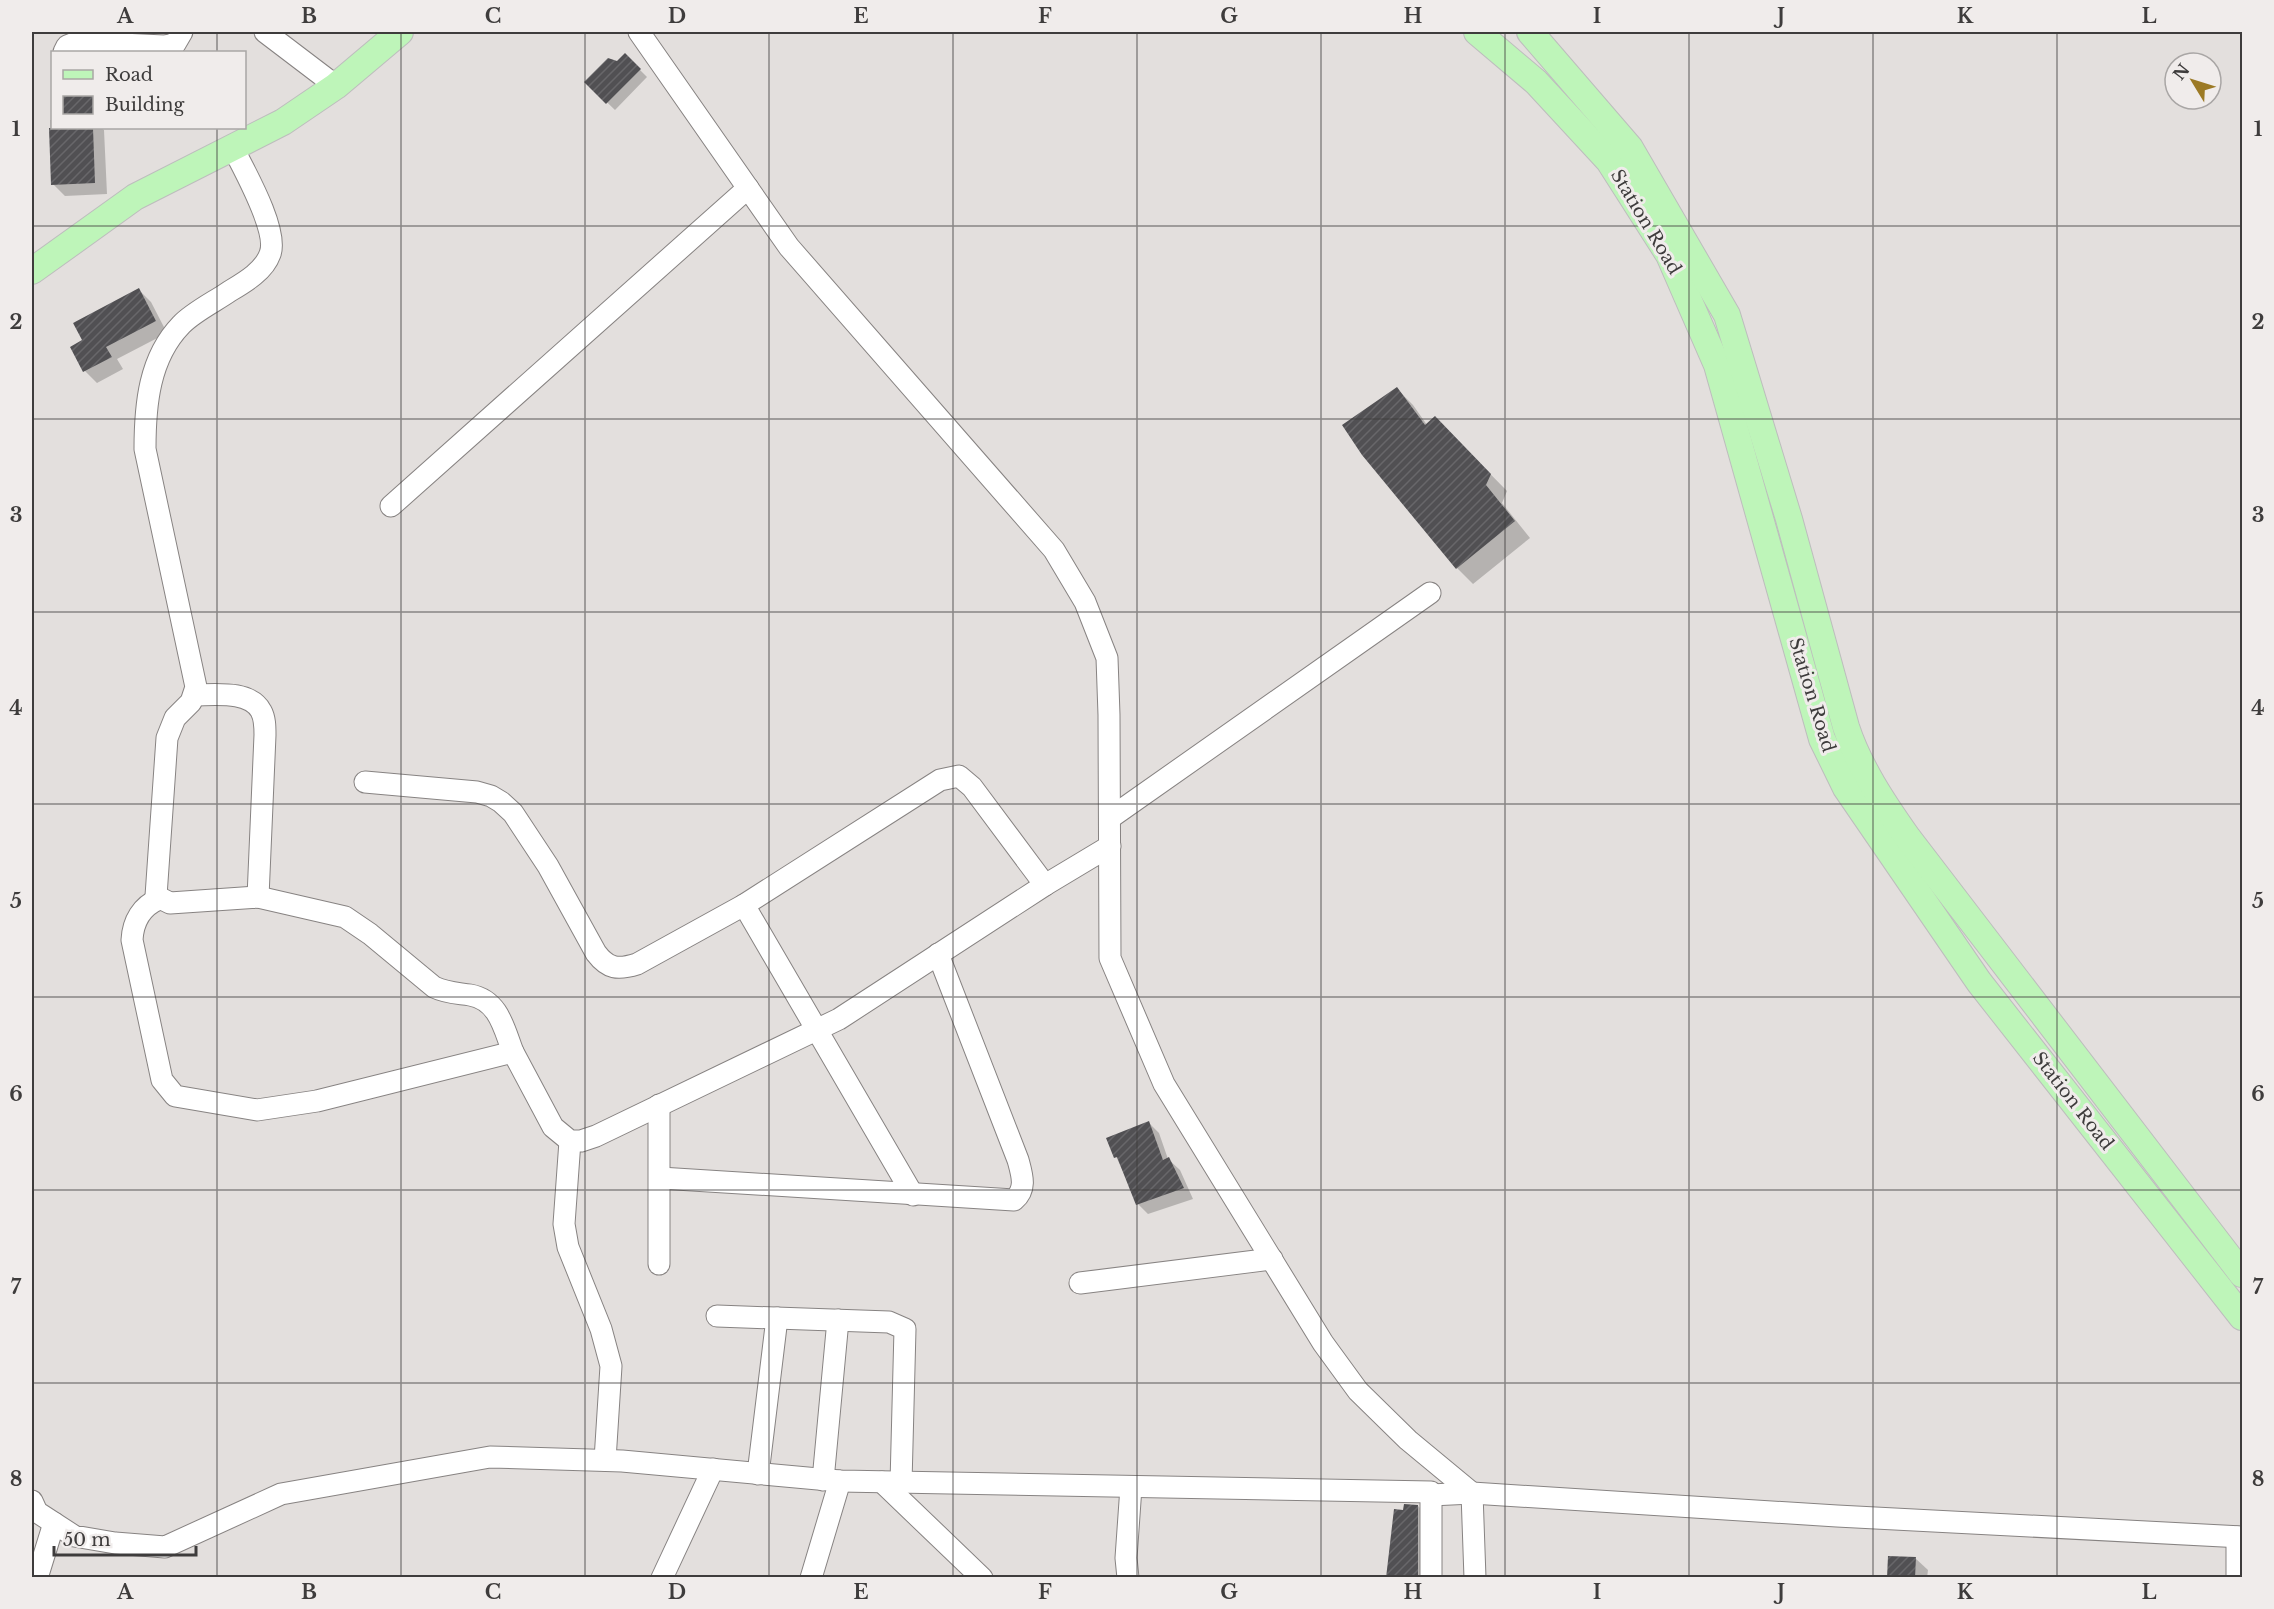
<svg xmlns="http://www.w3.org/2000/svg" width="2274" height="1609" font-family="'Libre Baskerville',serif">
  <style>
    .shadow { fill: #0003 }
    .building { fill: url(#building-hatch) }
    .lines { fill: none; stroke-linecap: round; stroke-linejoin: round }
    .minor-casing { stroke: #878382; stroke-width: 23 }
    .major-casing { stroke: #bdbdbd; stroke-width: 28 }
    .minor { stroke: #fff; stroke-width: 21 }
    .major { stroke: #bef5b9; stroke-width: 26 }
    .grid { fill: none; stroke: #3e3c3c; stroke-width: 1.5; stroke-opacity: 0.55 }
    .labels { text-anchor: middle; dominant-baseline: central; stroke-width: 6; stroke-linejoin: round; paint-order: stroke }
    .street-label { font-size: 18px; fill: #3e3c3c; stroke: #f0eceb }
    .neatline { fill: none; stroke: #3e3c3c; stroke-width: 2 }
    .grid-label { font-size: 20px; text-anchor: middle; font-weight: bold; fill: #3e3c3c }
  </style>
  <defs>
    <pattern id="building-hatch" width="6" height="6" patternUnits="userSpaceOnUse" patternTransform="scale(1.5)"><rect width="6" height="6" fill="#515053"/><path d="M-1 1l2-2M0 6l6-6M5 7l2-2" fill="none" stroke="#68676a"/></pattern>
  </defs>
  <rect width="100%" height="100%" fill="#e3dfdd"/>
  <!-- shadow -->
  <g class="shadow">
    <polygon points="625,55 647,77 615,110 586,82 617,63"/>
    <polygon points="50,120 52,120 52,128 101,128 104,130 107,194 65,196 53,184"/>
    <polygon points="139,290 151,302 167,333 117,359 123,369 97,383 85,371 84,341"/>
    <polygon points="1397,389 1413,405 1427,425 1451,434 1507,491 1502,503 1530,538 1473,584 1457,568"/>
    <polygon points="1149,1123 1159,1133 1168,1159 1180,1170 1193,1199 1148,1214 1138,1204 1108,1139"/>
    <polygon points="1418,1506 1430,1518 1430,1578 1387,1578 1404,1511"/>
    <polygon points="1915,1558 1928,1570 1927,1578 1889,1578"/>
  </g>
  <!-- building -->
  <g class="building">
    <polygon points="625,53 641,69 606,104 584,82 608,58 617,61"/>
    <polygon points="49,128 93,128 95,183 51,185"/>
    <polygon points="139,288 156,321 106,347 112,357 83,372 70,347 82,340 73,323"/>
    <polygon points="1397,387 1425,425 1435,416 1491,474 1486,485 1515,521 1456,569 1362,455 1342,425"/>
    <polygon points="1149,1121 1163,1160 1169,1157 1184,1188 1136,1205 1117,1157 1114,1158 1106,1138"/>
    <polygon points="1404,1504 1418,1505 1418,1578 1386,1578 1394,1509 1403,1510"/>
    <polygon points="1888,1556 1916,1557 1915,1578 1887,1578"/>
  </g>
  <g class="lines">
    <!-- minor casing -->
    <g class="minor-casing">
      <g id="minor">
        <polyline points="265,32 336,86"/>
        <polyline points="639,32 789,247 1054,550 1085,602 1107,658 1109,715 1110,958 1164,1084 1323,1343 1358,1391 1408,1440 1472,1493 1475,1578"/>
        <polyline points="64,52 67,46 77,42 164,46 175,44 182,32"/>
        <path d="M233,148C244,170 279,231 270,254C264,271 245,282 230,291C216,301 193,312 181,325C149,358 145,405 145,449L196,687L191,702L175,718L167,738L156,896L170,903L258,897L345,917L370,934L434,987C446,993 457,993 470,995C499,1000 504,1029 513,1052"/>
        <polyline points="391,506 748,188"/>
        <path d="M194,695C214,695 250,690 261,711C265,718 265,727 265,735L258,897"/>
        <path d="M365,782L477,792L491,796L501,802L513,813L548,866L596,953C608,969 618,970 637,964L744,905L940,780L959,776L972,787L1045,885"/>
        <polyline points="1110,818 1430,593"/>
        <path d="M159,899C142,906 133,921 132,940L162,1080L175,1096L257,1110L317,1101L513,1052L553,1127L570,1141H581L596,1136L839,1019L1045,885L1110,846"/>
        <polyline points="744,905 913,1195"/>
        <polyline points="570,1141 564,1224 568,1247 601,1329 611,1366 605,1460"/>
        <path d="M660,1178L1014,1200C1027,1189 1022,1175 1018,1160L938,954"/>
        <polyline points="659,1264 659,1105"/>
        <polyline points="1080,1283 1272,1259"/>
        <polyline points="717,1316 889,1322 905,1329 901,1483"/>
        <polyline points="758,1474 777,1318"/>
        <polyline points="823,1480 838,1320"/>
        <polyline points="882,1482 982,1578"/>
        <polyline points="32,1501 37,1512 74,1536 115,1543 165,1547 281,1494 490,1457 622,1461 840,1481 1431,1492 1431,1495 1472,1493 1837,1516 2242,1537"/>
        <polyline points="37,1578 54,1523"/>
        <polyline points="662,1578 713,1469"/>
        <polyline points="811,1578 840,1481"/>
        <polyline points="1128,1578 1126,1558 1131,1487"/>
        <polyline points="1431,1578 1431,1495"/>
        <polyline points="2237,1578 2237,1537"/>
      </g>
    </g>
    <!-- major casing -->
    <g class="major-casing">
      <g id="major">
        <polyline points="1477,32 1536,82 1609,161 1669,255 1717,365 1822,739 1846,788 1979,982 2242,1317"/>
        <path d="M1530,32L1630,148L1727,315L1789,519L1846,727C1859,767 1884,804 1908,838L2242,1274"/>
        <polyline points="32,271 135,197 283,122 336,86 400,32"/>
      </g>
    </g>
    <!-- minor -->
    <use href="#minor" class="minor"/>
    <!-- major -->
    <use href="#major" class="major"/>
  </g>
  <!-- grid -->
  <path class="grid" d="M217,32V52M401,32V1578M585,32V1578M769,32V1578M953,32V1578M1137,32V1578M1321,32V1578M1505,32V1578M1689,32V1578M1873,32V1578M2057,32V1578M217,128V1578M32,226H2242M32,419H2242M32,612H2242M32,804H2242M32,997H2242M32,1190H2242M32,1383H2242"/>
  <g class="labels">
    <!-- street labels -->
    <g class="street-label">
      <text transform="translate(1646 222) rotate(59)">Station Road</text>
      <text transform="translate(1812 695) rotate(73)">Station Road</text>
      <text transform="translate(2073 1101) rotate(52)">Station Road</text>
    </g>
  </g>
  <!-- border -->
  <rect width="2274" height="1609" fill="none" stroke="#f0eceb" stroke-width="66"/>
  <!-- legend -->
  <rect x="51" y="51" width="195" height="78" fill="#f0eceb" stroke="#a9a6a5" stroke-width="1.5"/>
  <rect x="63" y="70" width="30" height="9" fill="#bef5b9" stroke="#a9a6a5" stroke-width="1.5"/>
  <text x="105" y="81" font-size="18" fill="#3e3c3c">Road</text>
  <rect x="63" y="96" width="30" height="18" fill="url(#building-hatch)" stroke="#a9a6a5" stroke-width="1.5"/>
  <text x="105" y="111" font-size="18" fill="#3e3c3c">Building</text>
  <!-- north arrow -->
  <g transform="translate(2193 81) rotate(308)"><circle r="28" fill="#f0eceb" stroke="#a9a6a5" stroke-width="1.5"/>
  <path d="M0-4.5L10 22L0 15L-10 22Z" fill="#9c7a25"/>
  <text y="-9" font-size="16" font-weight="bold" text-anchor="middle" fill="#3e3c3c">N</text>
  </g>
  <!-- scale -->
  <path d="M54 1546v9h142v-9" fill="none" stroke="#3e3c3c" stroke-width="3"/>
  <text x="63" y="1546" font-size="18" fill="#3e3c3c" stroke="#f0eceb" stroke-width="4.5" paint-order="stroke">50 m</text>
  <rect x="33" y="33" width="2208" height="1543" class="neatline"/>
  <g class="grid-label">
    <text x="125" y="23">A</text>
    <text x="309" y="23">B</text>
    <text x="493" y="23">C</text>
    <text x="677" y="23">D</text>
    <text x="861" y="23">E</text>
    <text x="1045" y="23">F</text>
    <text x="1229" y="23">G</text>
    <text x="1413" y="23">H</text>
    <text x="1597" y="23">I</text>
    <text x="1781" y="23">J</text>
    <text x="1965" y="23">K</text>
    <text x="2149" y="23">L</text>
    <text x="16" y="136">1</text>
    <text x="2258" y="136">1</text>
    <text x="16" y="329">2</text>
    <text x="2258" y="329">2</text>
    <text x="16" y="522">3</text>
    <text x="2258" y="522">3</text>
    <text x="16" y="715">4</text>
    <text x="2258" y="715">4</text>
    <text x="16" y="908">5</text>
    <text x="2258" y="908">5</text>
    <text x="16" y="1101">6</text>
    <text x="2258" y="1101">6</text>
    <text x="16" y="1294">7</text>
    <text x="2258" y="1294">7</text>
    <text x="16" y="1486">8</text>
    <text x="2258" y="1486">8</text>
    <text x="125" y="1599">A</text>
    <text x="309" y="1599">B</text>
    <text x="493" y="1599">C</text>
    <text x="677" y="1599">D</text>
    <text x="861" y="1599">E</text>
    <text x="1045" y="1599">F</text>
    <text x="1229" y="1599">G</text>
    <text x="1413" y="1599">H</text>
    <text x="1597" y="1599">I</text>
    <text x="1781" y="1599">J</text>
    <text x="1965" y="1599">K</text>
    <text x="2149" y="1599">L</text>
  </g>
</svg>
